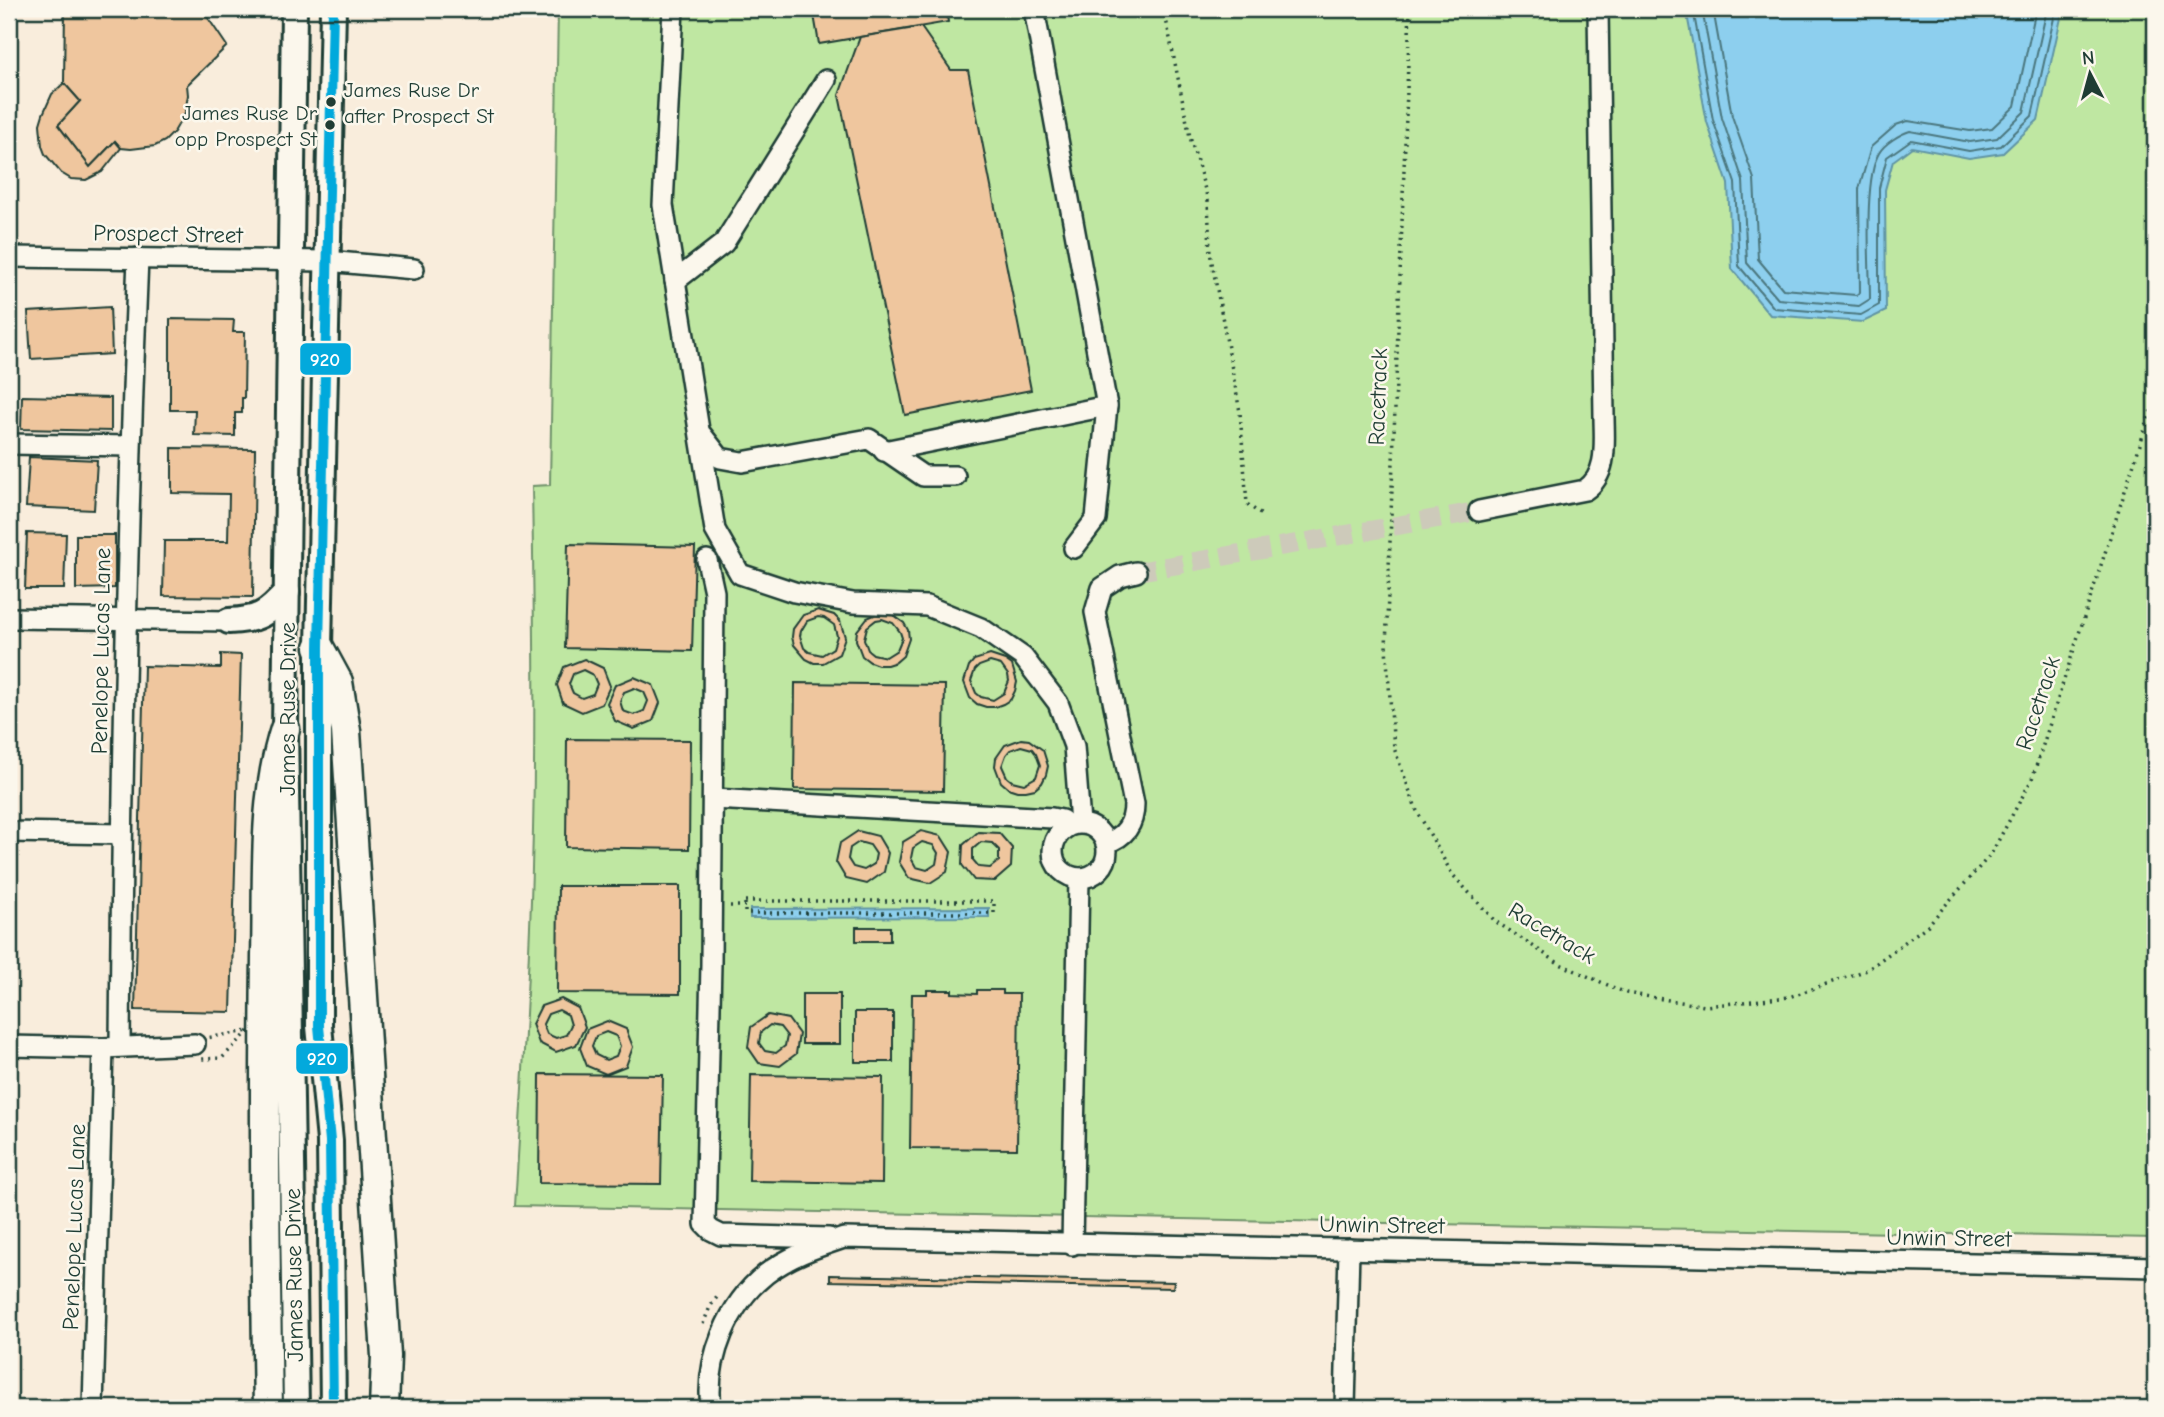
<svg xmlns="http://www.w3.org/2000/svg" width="2164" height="1417" font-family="'Comic Neue',sans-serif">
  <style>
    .green { fill: #bfe7a2; stroke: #6f926b; stroke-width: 2 }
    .water { fill: #8dcfee; stroke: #6195a4; stroke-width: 2 }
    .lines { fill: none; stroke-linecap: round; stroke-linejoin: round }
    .shore { stroke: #4b777e; stroke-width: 2 }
    .building { fill: #efc69e; stroke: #1f3d34; stroke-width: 2; fill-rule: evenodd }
    .minor-tunnel { stroke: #cdcaba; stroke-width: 19; stroke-dasharray: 19 10; stroke-linecap: butt }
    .minor-casing { stroke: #1f3d34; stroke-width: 24 }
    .major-casing { stroke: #1f3d34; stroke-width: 30 }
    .highway-casing { stroke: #1f3d34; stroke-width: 33 }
    .path { stroke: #1f3d34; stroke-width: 3.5; stroke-dasharray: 2 5; stroke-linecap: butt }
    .minor { stroke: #fbf7ec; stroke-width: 19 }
    .major { stroke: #fbf7ec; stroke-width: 24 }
    .highway { stroke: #fbf7ec; stroke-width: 28 }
    .bus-1-casing { stroke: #fbf7ec; stroke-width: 16 }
    .bus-1 { stroke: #03a9dc; stroke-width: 10 }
    .bus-dot { fill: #1f3d34; stroke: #fbf7ec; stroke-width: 2.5 }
    .labels { text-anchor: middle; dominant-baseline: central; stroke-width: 5; stroke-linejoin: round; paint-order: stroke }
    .bus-label { font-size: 21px; fill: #1f3d34; stroke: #fbf7ec; text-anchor: start }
    .street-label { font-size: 23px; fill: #1f3d34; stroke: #fbf7ec }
    .line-badge { stroke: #fbf7ec; stroke-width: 2.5 }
    .badge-label { font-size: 19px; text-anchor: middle; font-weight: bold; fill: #fff }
  </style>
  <rect width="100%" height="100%" fill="#f9eddc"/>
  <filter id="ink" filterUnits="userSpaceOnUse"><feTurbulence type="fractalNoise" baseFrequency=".0143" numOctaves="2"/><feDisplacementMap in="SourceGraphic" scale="14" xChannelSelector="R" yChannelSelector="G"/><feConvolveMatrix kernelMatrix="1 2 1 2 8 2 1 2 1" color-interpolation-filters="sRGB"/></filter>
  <g filter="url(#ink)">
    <!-- green -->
    <path class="green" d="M558,9H2155V1238L515,1206C522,1093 529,981 532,868C536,740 534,613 532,486L550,485Z"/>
    <!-- water -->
    <g class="water">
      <polygon points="1686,9 2063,9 2038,120 2003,153 1969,158 1912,147 1893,161 1885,190 1886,311 1863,322 1770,315 1732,269 1728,184 1707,122"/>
      <polygon points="989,908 989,917 750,918 750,909"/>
    </g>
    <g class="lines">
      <!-- shore -->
      <g class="shore">
        <polyline points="1693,9 1713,120 1735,183 1739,266 1774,308 1861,315 1879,305 1879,188 1887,157 1911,140 1969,151 2001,146 2032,116 2056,9"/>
        <path d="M1702,9L1722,118L1743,181L1747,263L1778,299L1859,306L1870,299C1870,265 1863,180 1879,153C1884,144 1900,134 1910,131L1970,142L1997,138L2024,112L2047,9"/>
        <polyline points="1713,9 1732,116 1754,179 1758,259 1783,289 1856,295 1860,292 1859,189 1871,147 1896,125 1908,121 1970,131 1992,128 2015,106 2036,9"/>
      </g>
    </g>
    <!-- building -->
    <g class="building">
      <polygon points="65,9 202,9 227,46 187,85 188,95 185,113 174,132 165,141 155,146 131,149 121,148 115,141 90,167 58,125 80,101 64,83"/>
      <polygon points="813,9 946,9 948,22 819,44"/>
      <polygon points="921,27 951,70 968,70 1031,390 905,415 839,95 860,37"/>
      <polygon points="64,83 80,101 58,125 90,167 115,141 121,148 102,172 86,180 71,179 61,173 45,154 42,146 40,124 43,114 52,94"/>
      <polygon points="110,307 112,354 31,359 28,312"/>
      <polygon points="170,319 234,320 233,332 245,332 244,398 242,398 242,413 235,413 235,436 194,435 195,410 170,410"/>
      <polygon points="22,396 111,398 111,431 21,429"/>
      <polygon points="172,448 255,449 253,597 163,596 164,541 228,541 229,494 172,493"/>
      <polygon points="29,457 97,460 94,510 26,507"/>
      <polygon points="27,533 66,534 64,589 25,589"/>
      <polygon points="76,535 115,535 115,588 76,589"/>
      <polygon points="568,544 695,547 692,651 565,648"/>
      <path d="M818,610L834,615L840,621L845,637L839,654L823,663H814L806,659L794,645L792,637L793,629L803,615ZM818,617L824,618L834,625L837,636L833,648L822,655L809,652L804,648L800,636L801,631L807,621Z"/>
      <path d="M882,612L890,613L904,623L908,630L909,639L903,656L896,662L887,665H878L870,662L862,656L856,640L857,631L867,618ZM882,619L893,623L900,632L902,638L897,650L886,657L873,654L868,650L864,639L867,627L876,620Z"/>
      <polygon points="221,654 241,655 231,1012 135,1010 144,666 221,668"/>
      <path d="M990,655L1005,660L1012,665L1017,682L1015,691L1011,699L1003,704L995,707H986L977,704L970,698L964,682L969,666L974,660ZM990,662L1001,665L1008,675L1009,681L1004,693L993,700L981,697L976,693L971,681L975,670L979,666Z"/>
      <path d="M584,659L603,668L610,686L602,704L582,712L563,703L557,685L564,667ZM583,670L593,675L597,684L593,694L582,698L573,693L569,684L573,674Z"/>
      <path d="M634,677L653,685L660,703L653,721L634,729L615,721L607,703L615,685ZM634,688L644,692L648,701L644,711L634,715L623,711L620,701L624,692Z"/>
      <polygon points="795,683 945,685 943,791 794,789"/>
      <polygon points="567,739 690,740 689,849 566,847"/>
      <path d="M1021,739L1029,740L1043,750L1048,766L1046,775L1042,783L1035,789L1026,791H1017L1008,788L1001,782L995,766L996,758L1005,745ZM1021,746L1032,749L1036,754L1040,765L1036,777L1024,784L1012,781L1007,777L1002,766L1006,755L1010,750Z"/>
      <path d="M858,831L878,836L888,853L884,872L867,884L846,879L836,862L840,843ZM859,842L870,845L876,854L874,864L864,870L853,867L848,859L850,848Z"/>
      <path d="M921,831L941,836L951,852L947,872L930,883L909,878L899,862L903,842ZM922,842L933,845L938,853L936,864L927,870L916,867L911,858L913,848Z"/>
      <path d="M978,832L999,833L1012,848L1011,867L995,881L974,880L962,865L963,845ZM981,842L992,843L999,850V861L990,868L979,867L973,860V849Z"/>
      <polygon points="558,886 680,886 680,994 557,993"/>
      <rect x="856" y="927" width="34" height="14"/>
      <polygon points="927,990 952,990 952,993 977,994 977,990 1003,990 1003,994 1019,994 1017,1149 910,1148 912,994 927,994"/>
      <rect x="802" y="994" width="38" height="50"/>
      <path d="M561,999L578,1008L585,1027L576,1045L556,1052L539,1043L532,1024L541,1006ZM559,1010L568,1015L571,1025L566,1035L556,1038L547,1034L543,1024L548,1014Z"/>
      <rect x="855" y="1012" width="38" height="50"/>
      <path d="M768,1015L788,1019L799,1034L796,1054L780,1066L759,1063L748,1047L751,1027ZM770,1025L780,1027L787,1036L785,1046L776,1053L765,1051L759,1043L761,1032Z"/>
      <path d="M607,1021L626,1029L633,1047L626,1066L606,1074L587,1066L580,1048L587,1029ZM606,1032L616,1036L620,1046L616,1056L606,1060L596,1055L592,1046L596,1036Z"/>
      <polygon points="540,1074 663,1075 661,1184 539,1183"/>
      <polygon points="751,1075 883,1077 882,1183 749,1181"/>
      <polygon points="830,1275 1174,1282 1173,1288 830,1281"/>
    </g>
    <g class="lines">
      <!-- minor-tunnel -->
      <polyline class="minor-tunnel" points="1136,572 1479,511"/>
      <!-- minor casing -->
      <g class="minor-casing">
        <g id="minor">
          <polyline points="673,9 663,205 715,530 740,574 794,592 853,603 927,606 981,628 1023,657 1058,703 1074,746 1080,823"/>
          <polyline points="9,257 327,261 414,269"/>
          <polyline points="675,281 724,243 826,80"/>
          <polyline points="702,435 720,458 742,462 869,439 923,476 955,476"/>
          <polyline points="9,444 130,446"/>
          <polyline points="884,451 1107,406 1034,9"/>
          <path d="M1479,511L1585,490C1609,474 1604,441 1604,416L1598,9"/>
          <polyline points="1074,548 1096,519 1107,406"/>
          <polyline points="707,560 714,592 711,964 705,1224 711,1230 721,1235 829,1238"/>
          <polyline points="9,618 229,621"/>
          <polyline points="713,799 1052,818 1062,820 1068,826"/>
          <circle cx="1080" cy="851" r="27"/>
          <polyline points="9,832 122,834"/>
          <path d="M1106,843C1125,837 1134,824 1134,804L1095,612L1102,588L1120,576L1136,572"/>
          <polyline points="9,1046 103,1048 195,1044"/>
          <path d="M120,1046C122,783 127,520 138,258"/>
          <polyline points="1072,1245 1079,878"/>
          <polyline points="93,1408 103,1048"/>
          <path d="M711,1408C705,1360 728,1304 766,1274C789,1256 817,1247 844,1238L2155,1267"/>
          <polyline points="1345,1408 1349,1249"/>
        </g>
      </g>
      <!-- major casing -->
      <g class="major-casing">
        <g id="major">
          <polyline points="294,9 285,729 296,1408"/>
          <path d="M229,621C259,620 267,614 287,592"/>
          <polyline points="333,1408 330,1141 319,1026 319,647 333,9"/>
        </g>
      </g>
      <!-- highway casing -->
      <g class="highway-casing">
        <g id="highway">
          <polyline points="319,647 338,682 346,731 386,1356 384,1408"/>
          <path d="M268,1408C265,1257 264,1107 266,956C268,881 262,801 285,729"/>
        </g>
      </g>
      <!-- path -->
      <g class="path">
        <polyline points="1164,9 1190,137 1208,200 1210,252 1240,412 1247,504 1264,517"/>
        <polyline points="1410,9 1386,648 1394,748 1417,811 1452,874 1495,921 1560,964 1626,993 1705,1006 1789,997 1867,970 1928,925 1991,854 2032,779 2155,398"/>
        <rect x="745" y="901" width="249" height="12"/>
        <polyline points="730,906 745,906"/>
        <polygon points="249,1031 222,1058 202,1059 195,1044 206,1038"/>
        <polyline points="703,1324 710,1307 717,1297"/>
      </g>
      <!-- minor -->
      <use href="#minor" class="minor"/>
      <!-- major -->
      <use href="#major" class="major"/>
      <!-- highway -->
      <use href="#highway" class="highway"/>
      <!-- bus-1 casing -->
      <g class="bus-1-casing">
        <polyline id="bus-1" points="333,9 319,647 319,1026 330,1141 333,1408"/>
      </g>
      <!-- bus-1 -->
      <use href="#bus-1" class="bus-1"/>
    </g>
  </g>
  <!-- markers -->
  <g class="bus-dot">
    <circle cx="331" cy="102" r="6"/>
    <circle cx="330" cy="125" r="6"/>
  </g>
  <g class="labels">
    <!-- bus labels -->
    <g class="bus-label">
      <text x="344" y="90">James Ruse Dr<tspan x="344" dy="26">after Prospect St</tspan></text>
      <text x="317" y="113" text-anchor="end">James Ruse Dr<tspan x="317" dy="26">opp Prospect St</tspan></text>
    </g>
    <!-- street labels -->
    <g class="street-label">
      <text transform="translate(168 234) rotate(1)">Prospect Street</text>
      <text transform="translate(1378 397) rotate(-88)">Racetrack</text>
      <text transform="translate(101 651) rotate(-89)">Penelope Lucas Lane</text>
      <text transform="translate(2038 703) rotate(-72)">Racetrack</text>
      <text transform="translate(287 709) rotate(-90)">James Ruse Drive</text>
      <text transform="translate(1552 933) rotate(31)">Racetrack</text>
      <text transform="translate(1382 1225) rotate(1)">Unwin Street</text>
      <text transform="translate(74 1227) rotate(-88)">Penelope Lucas Lane</text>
      <text transform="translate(1949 1238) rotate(1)">Unwin Street</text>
      <text transform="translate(294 1275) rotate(-91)">James Ruse Drive</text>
    </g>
  </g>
  <g class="line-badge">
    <rect x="299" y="342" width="53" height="34" rx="7" fill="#03a9dc"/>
    <rect x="295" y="1042" width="54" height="33" rx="7" fill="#03a9dc"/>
  </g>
  <g class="badge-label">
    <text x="325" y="366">920</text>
    <text x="322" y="1065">920</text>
  </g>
  <!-- margin -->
  <rect width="2164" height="1417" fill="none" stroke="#fbf7ec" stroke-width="35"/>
  <rect x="18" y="18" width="2129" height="1382" fill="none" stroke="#1f3d34" stroke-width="2.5" filter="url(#ink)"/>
  <!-- north arrow -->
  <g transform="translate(2090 74) rotate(354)" stroke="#fbf7ec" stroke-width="5" paint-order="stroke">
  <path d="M0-5L12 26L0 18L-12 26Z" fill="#1f3d34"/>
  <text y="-10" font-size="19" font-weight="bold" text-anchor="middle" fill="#1f3d34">N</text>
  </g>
</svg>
